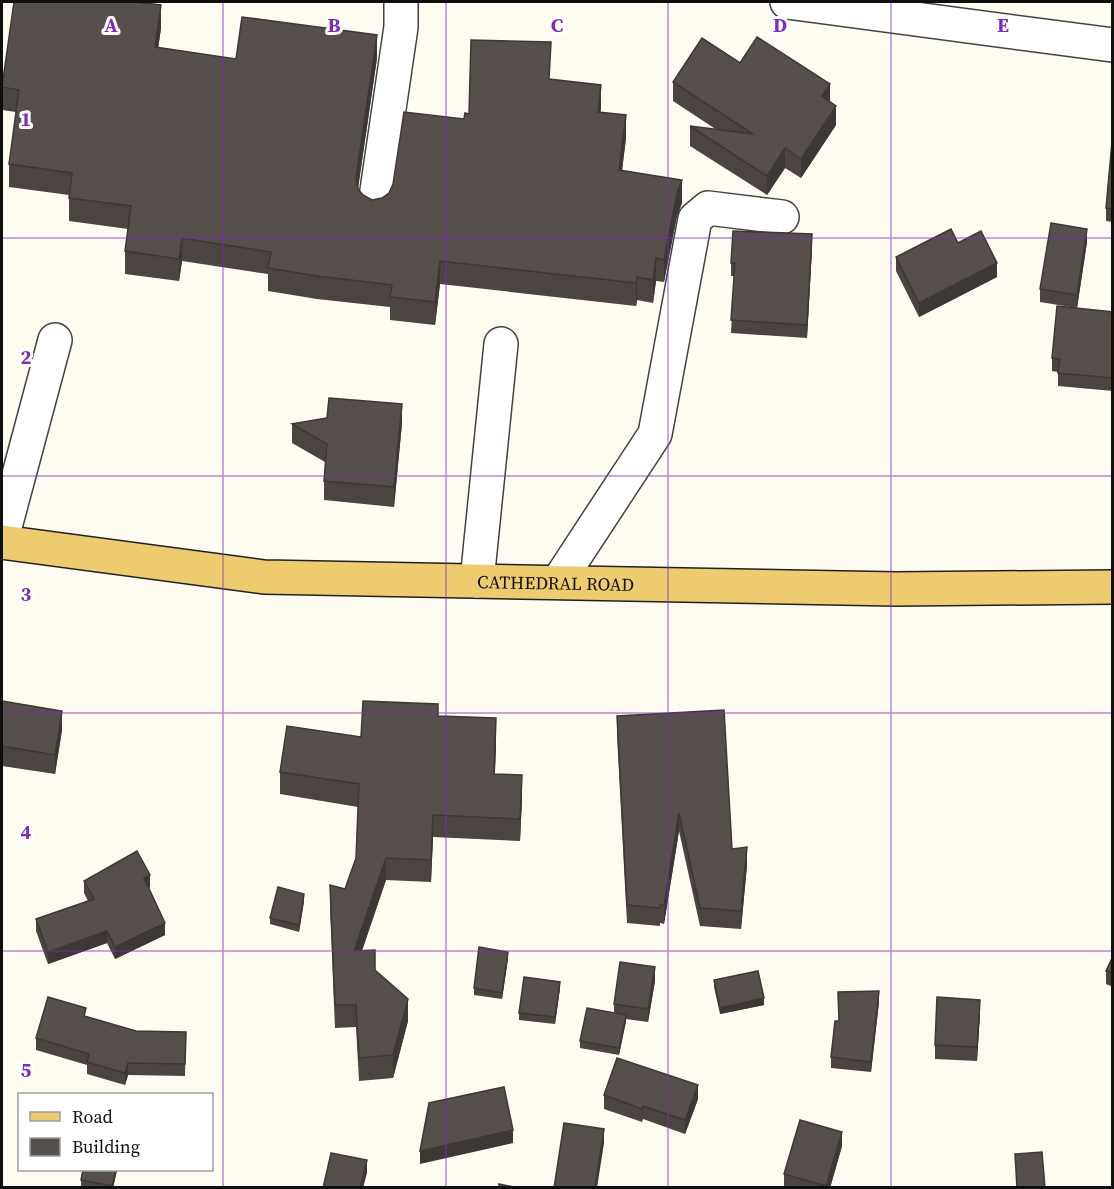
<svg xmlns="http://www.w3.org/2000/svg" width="1114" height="1189" font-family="'Source Serif 4',serif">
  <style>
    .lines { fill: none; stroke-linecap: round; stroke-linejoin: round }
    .minor-casing { stroke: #424242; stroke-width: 36 }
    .major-casing { stroke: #202020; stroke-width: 36 }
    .minor { stroke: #fff; stroke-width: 33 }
    .major { stroke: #efcb70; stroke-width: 33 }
    .wall { fill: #4b4441 }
    .shaded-wall { fill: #3d3735 }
    .building { fill: #574f4c; stroke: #3d3735; stroke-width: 1.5 }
    .grid { fill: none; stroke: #7b2cbf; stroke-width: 1.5; stroke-opacity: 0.55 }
    .labels { text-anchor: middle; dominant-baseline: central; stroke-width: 6; stroke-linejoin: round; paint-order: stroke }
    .street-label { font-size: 18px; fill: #0f0f0f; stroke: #fff }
    .grid-label { font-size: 20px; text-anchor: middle; font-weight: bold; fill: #7b2cbf; stroke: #fff; stroke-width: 6; stroke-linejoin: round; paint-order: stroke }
  </style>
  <rect width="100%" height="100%" fill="#fefbf1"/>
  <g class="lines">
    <!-- minor casing -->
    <g class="minor-casing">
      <g id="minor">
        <polyline points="787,2 1112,45"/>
        <polyline points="375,204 401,27 401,2"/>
        <polyline points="2,538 55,340"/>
        <polyline points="477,581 501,344"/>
        <polyline points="558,582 655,434 695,219 708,208 782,217"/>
      </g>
    </g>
    <!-- major casing -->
    <g class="major-casing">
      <g id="major">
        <path id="s1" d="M2,542L264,577L896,589L1112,587"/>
      </g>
    </g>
    <!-- minor -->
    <use href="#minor" class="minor"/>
    <!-- major -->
    <use href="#major" class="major"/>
  </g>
  <!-- wall -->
  <g class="wall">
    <polygon points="161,28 158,48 236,59 377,58 358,189 363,195 372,200 382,198 389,193 469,114 550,79 601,108 600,112 626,138 622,171 682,203 677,216 664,282 656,281 653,303 637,300 636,306 440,284 435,325 390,320 390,307 317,299 268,291 268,274 182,261 179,281 125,274 125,251 128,229 69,221 69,195 9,187 9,164 16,112 2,110 2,87"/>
    <polygon points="740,63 830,101 836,125 801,178 785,168 767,195 690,146 690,126 717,130 673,101 673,82"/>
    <polygon points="1113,142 1113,222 1106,221 1106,208"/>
    <polygon points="1087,242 1077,308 1040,302 1040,289"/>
    <polygon points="958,243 997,277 919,317 896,271 896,257"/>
    <polygon points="812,248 807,338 731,333 734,276 731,276 731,263"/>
    <polygon points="1113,312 1113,391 1058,386 1058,372 1052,371 1052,358"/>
    <polygon points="327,418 402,423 394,507 324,500 324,481 325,462 292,443 292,424"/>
    <polygon points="2,701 62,730 55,774 2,766"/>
    <polygon points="438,716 496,740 495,774 522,798 520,841 433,837 431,882 386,880 362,951 375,970 408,1021 393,1078 359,1081 356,1027 335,1028 330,908 330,885 345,889 356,858 358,807 280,794 280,772 361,737"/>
    <polygon points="617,716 732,849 747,865 741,929 700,926 679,831 664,924 660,923 660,926 627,923 617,735"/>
    <polygon points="84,881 150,887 149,888 165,935 115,959 107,943 48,964 36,931 36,919 88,901 84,893"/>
    <polygon points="304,901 299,932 270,924 270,918"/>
    <polygon points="1113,956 1113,987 1106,984 1106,971"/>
    <polygon points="508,958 502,999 474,995 474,988"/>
    <polygon points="714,980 764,1005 720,1014 714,987"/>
    <polygon points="655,981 648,1022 626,1019 619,1055 580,1048 580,1041 614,1013 614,1004"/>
    <polygon points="560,988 555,1024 519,1020 519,1013"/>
    <polygon points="879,1002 871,1072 831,1068 831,1057 839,1021"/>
    <polygon points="980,1013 977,1061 935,1059 935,1045"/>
    <polygon points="86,1016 136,1031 186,1032 185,1076 128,1075 125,1085 87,1074 87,1065 36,1050 36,1038"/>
    <polygon points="604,1095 698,1099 685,1134 643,1119 642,1122 604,1109"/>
    <polygon points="842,1146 830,1188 784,1187 784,1174"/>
    <polygon points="83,1170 117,1170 113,1188 86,1188 81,1186 81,1180"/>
  </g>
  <!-- shaded-wall -->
  <g class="shaded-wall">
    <polygon points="161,5 161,28 155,70 155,47"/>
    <polygon points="377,35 377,58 356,201 356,178"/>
    <polygon points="830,84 830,103 822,96"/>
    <polygon points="601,85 601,108 598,135 598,112"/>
    <polygon points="836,106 836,125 801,178 801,159"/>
    <polygon points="626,115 626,138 619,193 619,170"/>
    <polygon points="785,148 785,168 767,195 767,176"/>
    <polygon points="682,180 682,203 677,216 664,282 664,260 677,193"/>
    <polygon points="1087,229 1087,242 1077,308 1077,295"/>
    <polygon points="812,234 812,248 807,338 807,325"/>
    <polygon points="182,238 182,261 179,281 179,259"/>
    <polygon points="656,258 656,281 653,303 653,280"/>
    <polygon points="440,261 440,284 435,325 435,302"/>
    <polygon points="997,263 997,277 919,317 919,303"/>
    <polygon points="637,277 637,300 636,306 636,283"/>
    <polygon points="402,404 402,423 394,507 394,487"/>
    <polygon points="62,711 62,730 55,774 55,755"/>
    <polygon points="496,718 496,740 494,796 494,774"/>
    <polygon points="522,775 522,798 520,841 520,819"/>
    <polygon points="679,813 679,831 664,924 664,905"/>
    <polygon points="433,815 433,837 431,882 431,860"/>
    <polygon points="747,847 747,865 741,929 741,911"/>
    <polygon points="386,858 386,880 354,973 354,951"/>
    <polygon points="150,875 150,887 144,891 144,878"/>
    <polygon points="304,894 304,901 299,932 299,925"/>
    <polygon points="165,923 165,935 115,959 115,947"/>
    <polygon points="107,931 107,943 48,964 48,952"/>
    <polygon points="508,952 508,958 502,999 502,993"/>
    <polygon points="655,967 655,981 648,1022 648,1009"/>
    <polygon points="560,982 560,988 555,1024 555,1017"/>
    <polygon points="879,991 879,1002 871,1072 871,1062"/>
    <polygon points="764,998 764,1005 720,1014 720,1008"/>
    <polygon points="408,999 408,1021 393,1078 393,1055"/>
    <polygon points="980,1000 980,1013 977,1061 977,1047"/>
    <polygon points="626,1015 626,1022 619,1055 619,1048"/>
    <polygon points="128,1063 128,1075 125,1085 125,1073"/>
    <polygon points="698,1085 698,1099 685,1134 685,1120"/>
    <polygon points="604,1129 604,1143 597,1188 595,1188"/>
    <polygon points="513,1130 513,1143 420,1164 420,1151"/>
    <polygon points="842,1132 842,1146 830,1188 826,1188"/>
    <polygon points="367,1160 367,1173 363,1188 360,1188"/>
    <polygon points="116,1170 117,1170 113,1188 112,1188"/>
  </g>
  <!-- building -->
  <g class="building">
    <polygon points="14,2 135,2 161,5 155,47 236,59 242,17 377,35 356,178 358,189 363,195 372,200 382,198 389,193 393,184 404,112 464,119 465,113 469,114 471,40 551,42 549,79 601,85 598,112 626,115 619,170 682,180 677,193 664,260 656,258 653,280 637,277 636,283 440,261 435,302 390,297 392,285 317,276 268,268 271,252 182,238 179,259 125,251 131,206 69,198 72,173 9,164 19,90 2,87"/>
    <polygon points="757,37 830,84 822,96 836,106 801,159 785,148 767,176 690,126 753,134 673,82 702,38 740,63"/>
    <polygon points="1112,142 1113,142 1113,209 1106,208"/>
    <polygon points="1051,223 1087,229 1077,295 1040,289"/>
    <polygon points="951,229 958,243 981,231 997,263 919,303 896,257"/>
    <polygon points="733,231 812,234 807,325 731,320 735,263 731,263"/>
    <polygon points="1057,306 1113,312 1113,378 1058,373 1060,359 1052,358"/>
    <polygon points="329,398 402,404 394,487 324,481 327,444 292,424 327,418"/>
    <polygon points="2,701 62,711 55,755 2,746"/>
    <polygon points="363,701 438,704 438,716 496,718 494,774 522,775 520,819 433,815 431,860 386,858 354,951 375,950 375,970 408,999 393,1055 359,1058 356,1005 335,1005 330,885 345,889 356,858 359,784 280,772 287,726 361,737"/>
    <polygon points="724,710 732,849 747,847 741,911 700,908 679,813 664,905 660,905 660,908 627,905 617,716"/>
    <polygon points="137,851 150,875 144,878 165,923 115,947 107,931 48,952 36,919 94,899 84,881"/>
    <polygon points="278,887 304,894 299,925 270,918"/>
    <polygon points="479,947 508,952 502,993 474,988"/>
    <polygon points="1113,956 1113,973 1106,971"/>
    <polygon points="620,962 655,967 648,1009 614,1004"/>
    <polygon points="758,971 764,998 720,1008 714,980"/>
    <polygon points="524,977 560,982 555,1017 519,1013"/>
    <polygon points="879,991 871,1062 831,1057 835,1021 839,1021 838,992"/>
    <polygon points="48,997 86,1008 84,1016 136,1031 186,1032 185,1064 128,1063 125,1073 87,1062 89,1054 36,1038"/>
    <polygon points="937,997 980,1000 977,1047 935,1045"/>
    <polygon points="587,1008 626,1015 619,1048 580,1041"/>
    <polygon points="617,1058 698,1085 685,1120 643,1106 642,1109 604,1095"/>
    <polygon points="504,1087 513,1130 420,1151 429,1103"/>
    <polygon points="800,1120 842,1132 826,1186 784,1174"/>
    <polygon points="564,1123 604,1129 595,1188 554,1188"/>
    <polygon points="1042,1152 1045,1188 1017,1188 1015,1154"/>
    <polygon points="331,1153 367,1160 360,1188 323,1188"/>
    <polygon points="83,1170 116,1170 112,1186 81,1180"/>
    <polygon points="499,1184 519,1188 499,1188"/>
  </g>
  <!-- grid -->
  <path class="grid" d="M223,2V1188M446,2V1188M668,2V1188M891,2V1188M2,238H1112M2,476H1112M2,713H1112M2,951H1112"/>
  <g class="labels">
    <!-- street labels -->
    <g class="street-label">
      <text stroke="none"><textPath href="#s1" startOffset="556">CATHEDRAL ROAD</textPath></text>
    </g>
  </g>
  <g class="grid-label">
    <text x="111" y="32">A</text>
    <text x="334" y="32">B</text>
    <text x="557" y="32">C</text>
    <text x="780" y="32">D</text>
    <text x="1003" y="32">E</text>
    <text x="26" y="126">1</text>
    <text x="26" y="364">2</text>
    <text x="26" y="601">3</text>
    <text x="26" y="839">4</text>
    <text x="26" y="1077">5</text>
  </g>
  <!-- border -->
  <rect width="1114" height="1189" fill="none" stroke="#0f0f0f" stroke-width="6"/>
  <!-- legend -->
  <rect x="18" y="1093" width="195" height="78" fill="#ffffff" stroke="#9f9f9f" stroke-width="1.5"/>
  <rect x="30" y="1112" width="30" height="9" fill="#efcb70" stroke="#9f9f9f" stroke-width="1.5"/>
  <text x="72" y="1123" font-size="18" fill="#0f0f0f">Road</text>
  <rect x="30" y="1138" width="30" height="18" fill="#574f4c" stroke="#9f9f9f" stroke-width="1.5"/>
  <text x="72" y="1153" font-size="18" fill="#0f0f0f">Building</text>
</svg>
